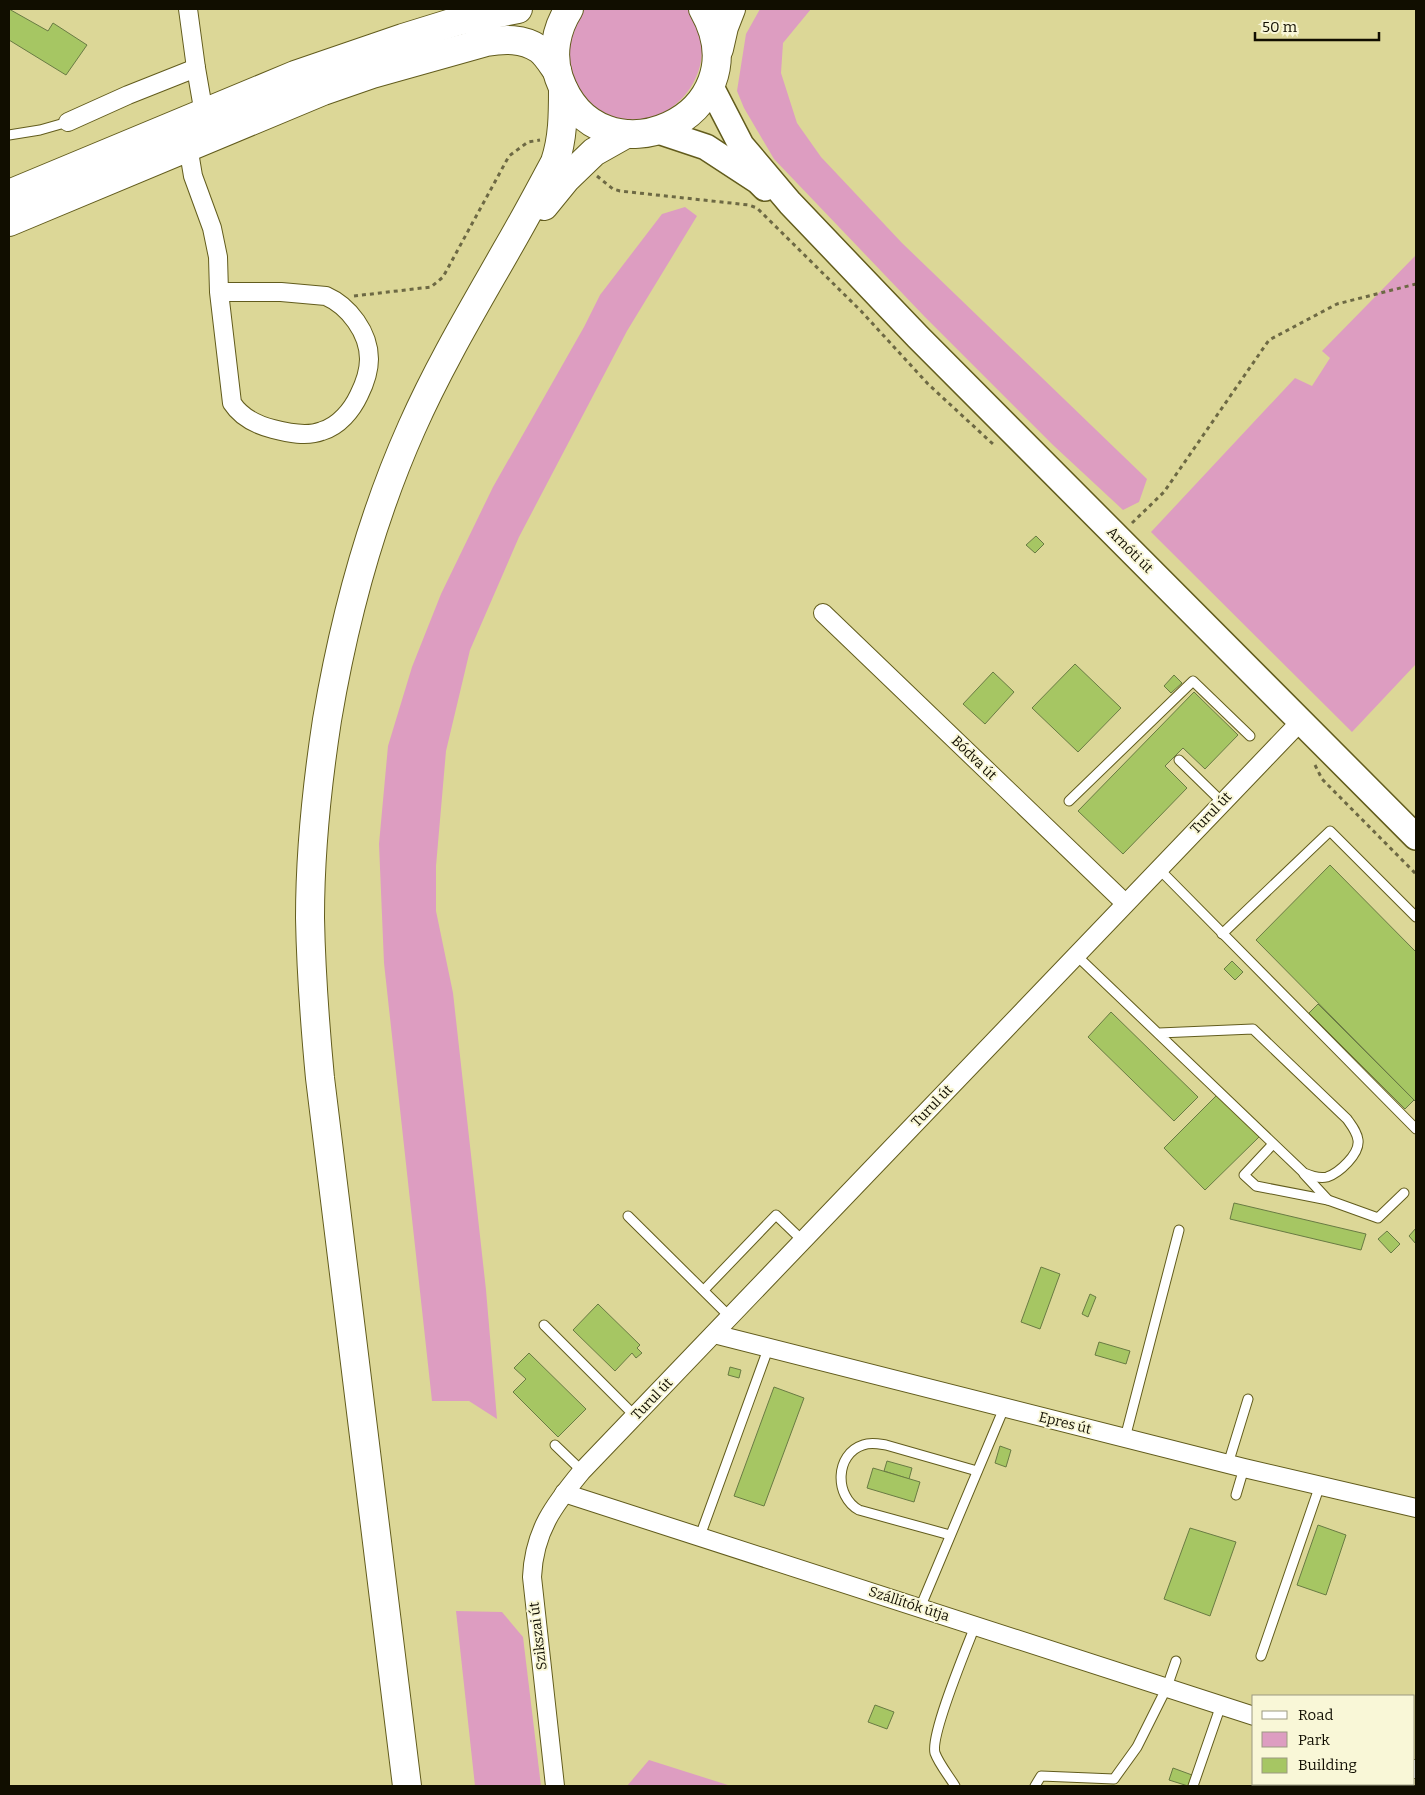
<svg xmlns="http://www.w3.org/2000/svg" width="1425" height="1795" font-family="Bitter,serif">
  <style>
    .green { fill: #dd9dc1 }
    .building { fill: #a6c663; stroke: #697b43 }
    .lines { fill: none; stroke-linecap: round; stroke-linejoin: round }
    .service-casing { stroke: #625c1d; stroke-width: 11 }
    .minor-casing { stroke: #625c1d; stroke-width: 20 }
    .secondary-casing { stroke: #625c1d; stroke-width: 28 }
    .primary-casing { stroke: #625c1d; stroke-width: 30 }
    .path { stroke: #6d6944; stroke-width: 3; stroke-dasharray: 4 4; stroke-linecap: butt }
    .service { stroke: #fff; stroke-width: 9 }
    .minor { stroke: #fff; stroke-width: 18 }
    .secondary { stroke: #fff; stroke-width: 25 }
    .primary { stroke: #fff; stroke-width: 28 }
    .labels { text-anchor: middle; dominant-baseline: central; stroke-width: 4; stroke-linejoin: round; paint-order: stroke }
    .street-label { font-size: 14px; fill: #110e00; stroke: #f9f7d7 }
  </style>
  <rect width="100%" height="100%" fill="#dcd797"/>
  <!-- green -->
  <g class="green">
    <path d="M579,9H688C734,72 657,152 594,108C587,103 582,93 577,87C574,83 571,79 568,74C566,69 566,35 568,29C570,22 575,15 579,9Z"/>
    <polygon points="760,9 811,9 783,43 781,73 797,123 821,157 902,243 1147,479 1139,502 1123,510 1053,445 925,317 774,159 744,108 737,91 746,34"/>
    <polygon points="685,207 697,216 627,331 519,537 470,650 446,751 436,866 436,911 453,993 486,1290 497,1419 469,1401 432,1401 384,963 379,844 388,746 412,667 441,594 493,487 584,327 600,295 662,214"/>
    <polygon points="1416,255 1416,664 1352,732 1151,532 1295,378 1312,386 1330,358 1322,351"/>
    <polygon points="456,1611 502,1612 523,1637 541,1786 475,1786"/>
    <polygon points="649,1760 731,1786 627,1786"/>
  </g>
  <!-- building -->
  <g class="building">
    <polygon points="9,9 48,31 53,23 87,45 66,75 9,40"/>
    <polygon points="1036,536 1044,544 1035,553 1026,545"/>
    <polygon points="1075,664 1121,708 1078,752 1032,708"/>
    <polygon points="993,672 1014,692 985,724 963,704"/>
    <polygon points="1174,675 1182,683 1171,693 1164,686"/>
    <polygon points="1194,692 1238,735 1205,769 1183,748 1165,766 1187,788 1123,854 1078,811"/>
    <polygon points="1330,865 1416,952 1416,1102 1256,940"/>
    <polygon points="1232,961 1243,972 1235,980 1224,969"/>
    <polygon points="1318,1004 1414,1100 1405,1109 1309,1013"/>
    <polygon points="1111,1012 1198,1097 1174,1121 1088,1037"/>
    <polygon points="1217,1095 1259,1137 1205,1190 1164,1148"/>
    <polygon points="1234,1203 1366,1234 1361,1250 1230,1219"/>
    <polygon points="1416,1228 1416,1244 1409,1236"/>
    <polygon points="1387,1231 1400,1244 1391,1253 1378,1239"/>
    <polygon points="1041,1267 1060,1274 1040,1329 1021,1322"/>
    <polygon points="1090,1294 1096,1297 1088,1317 1082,1314"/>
    <polygon points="598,1304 640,1345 637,1348 642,1353 636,1358 632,1353 615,1371 573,1330"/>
    <polygon points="1099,1342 1130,1351 1126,1364 1095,1355"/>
    <polygon points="529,1353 586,1409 558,1437 513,1392 526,1379 514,1368"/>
    <polygon points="730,1367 741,1370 739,1378 728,1375"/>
    <polygon points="774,1387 804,1398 764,1506 734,1496"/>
    <polygon points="1000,1446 1011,1450 1006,1467 995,1463"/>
    <polygon points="887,1461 912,1468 909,1479 884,1471"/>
    <polygon points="873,1468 920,1482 914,1502 867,1488"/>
    <polygon points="1318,1525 1346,1535 1326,1595 1297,1585"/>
    <polygon points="1190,1528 1236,1542 1210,1616 1164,1599"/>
    <polygon points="875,1705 894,1712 887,1729 868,1722"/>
    <polygon points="1173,1768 1192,1775 1188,1786 1169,1780"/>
  </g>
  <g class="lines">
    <!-- service casing -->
    <g class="service-casing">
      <g id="service">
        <polyline points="9,135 40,130 68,122"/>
        <polyline points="1179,760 1222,802"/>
        <polyline points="1069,801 1193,681 1250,736"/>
        <polyline points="1158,868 1416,1129"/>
        <polyline points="1222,934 1330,831 1416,917"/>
        <path d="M1076,955L1304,1173C1311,1176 1319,1179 1327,1177C1339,1173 1360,1154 1358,1140C1357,1132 1352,1126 1347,1119L1253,1029L1159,1033"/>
        <polyline points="1273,1144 1244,1175 1256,1186 1328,1200"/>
        <polyline points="1304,1174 1328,1200 1378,1218 1404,1193"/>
        <polyline points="628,1216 730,1317"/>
        <polyline points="704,1290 776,1215 803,1241"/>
        <polyline points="544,1325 635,1416"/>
        <polyline points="1125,1438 1179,1230"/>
        <polyline points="555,1445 582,1471"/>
        <polyline points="1228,1464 1248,1399"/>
        <polyline points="1236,1495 1244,1468"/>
        <path d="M950,1535L859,1510C834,1496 835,1454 863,1445C871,1442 879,1444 886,1445L977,1471"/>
        <polyline points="700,1536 768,1349"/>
        <polyline points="920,1608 1004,1408"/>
        <polyline points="1261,1656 1320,1485"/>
        <path d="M955,1786C949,1776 939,1764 935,1753C930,1735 967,1647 975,1626"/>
        <polyline points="1035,1786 1041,1776 1114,1779 1137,1747 1167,1687 1176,1661"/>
        <polyline points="1193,1786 1221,1705"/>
      </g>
    </g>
    <!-- minor casing -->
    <g class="minor-casing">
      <g id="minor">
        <polyline points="188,9 196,68 204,114"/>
        <polyline points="68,122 128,95 196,68"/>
        <path d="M188,146L193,176L212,228L218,257L219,292L232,403C241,417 257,425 273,429C288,433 307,437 322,431C339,426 352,410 359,395C365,383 369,372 369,359C369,333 349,306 326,296L281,292H219"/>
        <polyline points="823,613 1125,903"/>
        <polyline points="714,1334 1244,1468 1416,1508"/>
        <polyline points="564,1493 1254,1716"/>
        <polyline points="1414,1769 1416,1769"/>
        <path d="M555,1786L532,1577C534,1531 554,1505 582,1471L1301,721"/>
      </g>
    </g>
    <!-- secondary casing -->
    <g class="secondary-casing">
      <g id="secondary">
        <polyline points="710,85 741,145 790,203 918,337 1416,837"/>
        <polyline points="658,131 706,147 758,181 765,188"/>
      </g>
    </g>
    <!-- primary casing -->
    <g class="primary-casing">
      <g id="primary">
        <path d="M569,9C556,29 551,55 559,78C598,190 765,117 703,9"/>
        <polyline points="719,49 724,27 731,9"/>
        <polyline points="9,194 295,75 403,38 458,21 518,9"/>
        <polyline points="544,206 566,179 594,152 626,134"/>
        <path d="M9,222L323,91L372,74L486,42C504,39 523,38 539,49C546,54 552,64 557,71"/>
        <path d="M407,1786L320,1078C315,1025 311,972 310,918C310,852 317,785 327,720C344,619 370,521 412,427C439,366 473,309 506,251C523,222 539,192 555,162C563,138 563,114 563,89"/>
      </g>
    </g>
    <!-- path -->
    <g class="path">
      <polyline points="597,176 613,189 620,191 749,205 757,208 861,311 928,384 994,445"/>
      <polyline points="354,296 431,287 443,277 509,156 528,142 540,140"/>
      <polyline points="1132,523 1164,492 1269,340 1337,304 1416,284"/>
      <polyline points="1315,765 1322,779 1416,874"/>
    </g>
    <!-- service -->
    <use href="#service" class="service"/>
    <!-- minor -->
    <use href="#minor" class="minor"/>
    <!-- secondary -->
    <use href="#secondary" class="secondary"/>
    <!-- primary -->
    <use href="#primary" class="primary"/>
  </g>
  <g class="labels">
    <!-- street labels -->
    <g class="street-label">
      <text transform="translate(1130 550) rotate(45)">Arnóti út</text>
      <text transform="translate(974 758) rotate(44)">Bódva út</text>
      <text transform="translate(1211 813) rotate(-46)">Turul út</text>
      <text transform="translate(932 1106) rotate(-46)">Turul út</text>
      <text transform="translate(652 1399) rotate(-46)">Turul út</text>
      <text transform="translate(1065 1423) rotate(14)">Epres út</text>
      <text transform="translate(909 1604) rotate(18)">Szállítók útja</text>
      <text transform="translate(538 1636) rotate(-97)">Szikszai út</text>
    </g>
  </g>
  <!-- border -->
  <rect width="1425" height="1795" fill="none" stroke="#110e00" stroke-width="20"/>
  <!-- legend -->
  <rect x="1252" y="1695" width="162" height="90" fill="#f9f7d7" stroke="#9c9a81"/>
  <rect x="1262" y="1711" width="25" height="8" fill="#ffffff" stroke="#9c9a81"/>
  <text x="1298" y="1720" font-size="15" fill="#110e00">Road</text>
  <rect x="1262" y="1732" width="25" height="15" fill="#dd9dc1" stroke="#9c9a81"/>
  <text x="1298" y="1745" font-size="15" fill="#110e00">Park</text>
  <rect x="1262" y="1758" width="25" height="15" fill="#a6c663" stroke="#9c9a81"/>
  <text x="1298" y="1770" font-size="15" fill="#110e00">Building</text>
  <!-- scale -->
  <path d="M1255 32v8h124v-8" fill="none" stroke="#110e00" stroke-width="2.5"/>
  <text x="1262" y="32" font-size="15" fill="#110e00" stroke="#f9f7d7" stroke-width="4" paint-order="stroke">50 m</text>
</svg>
